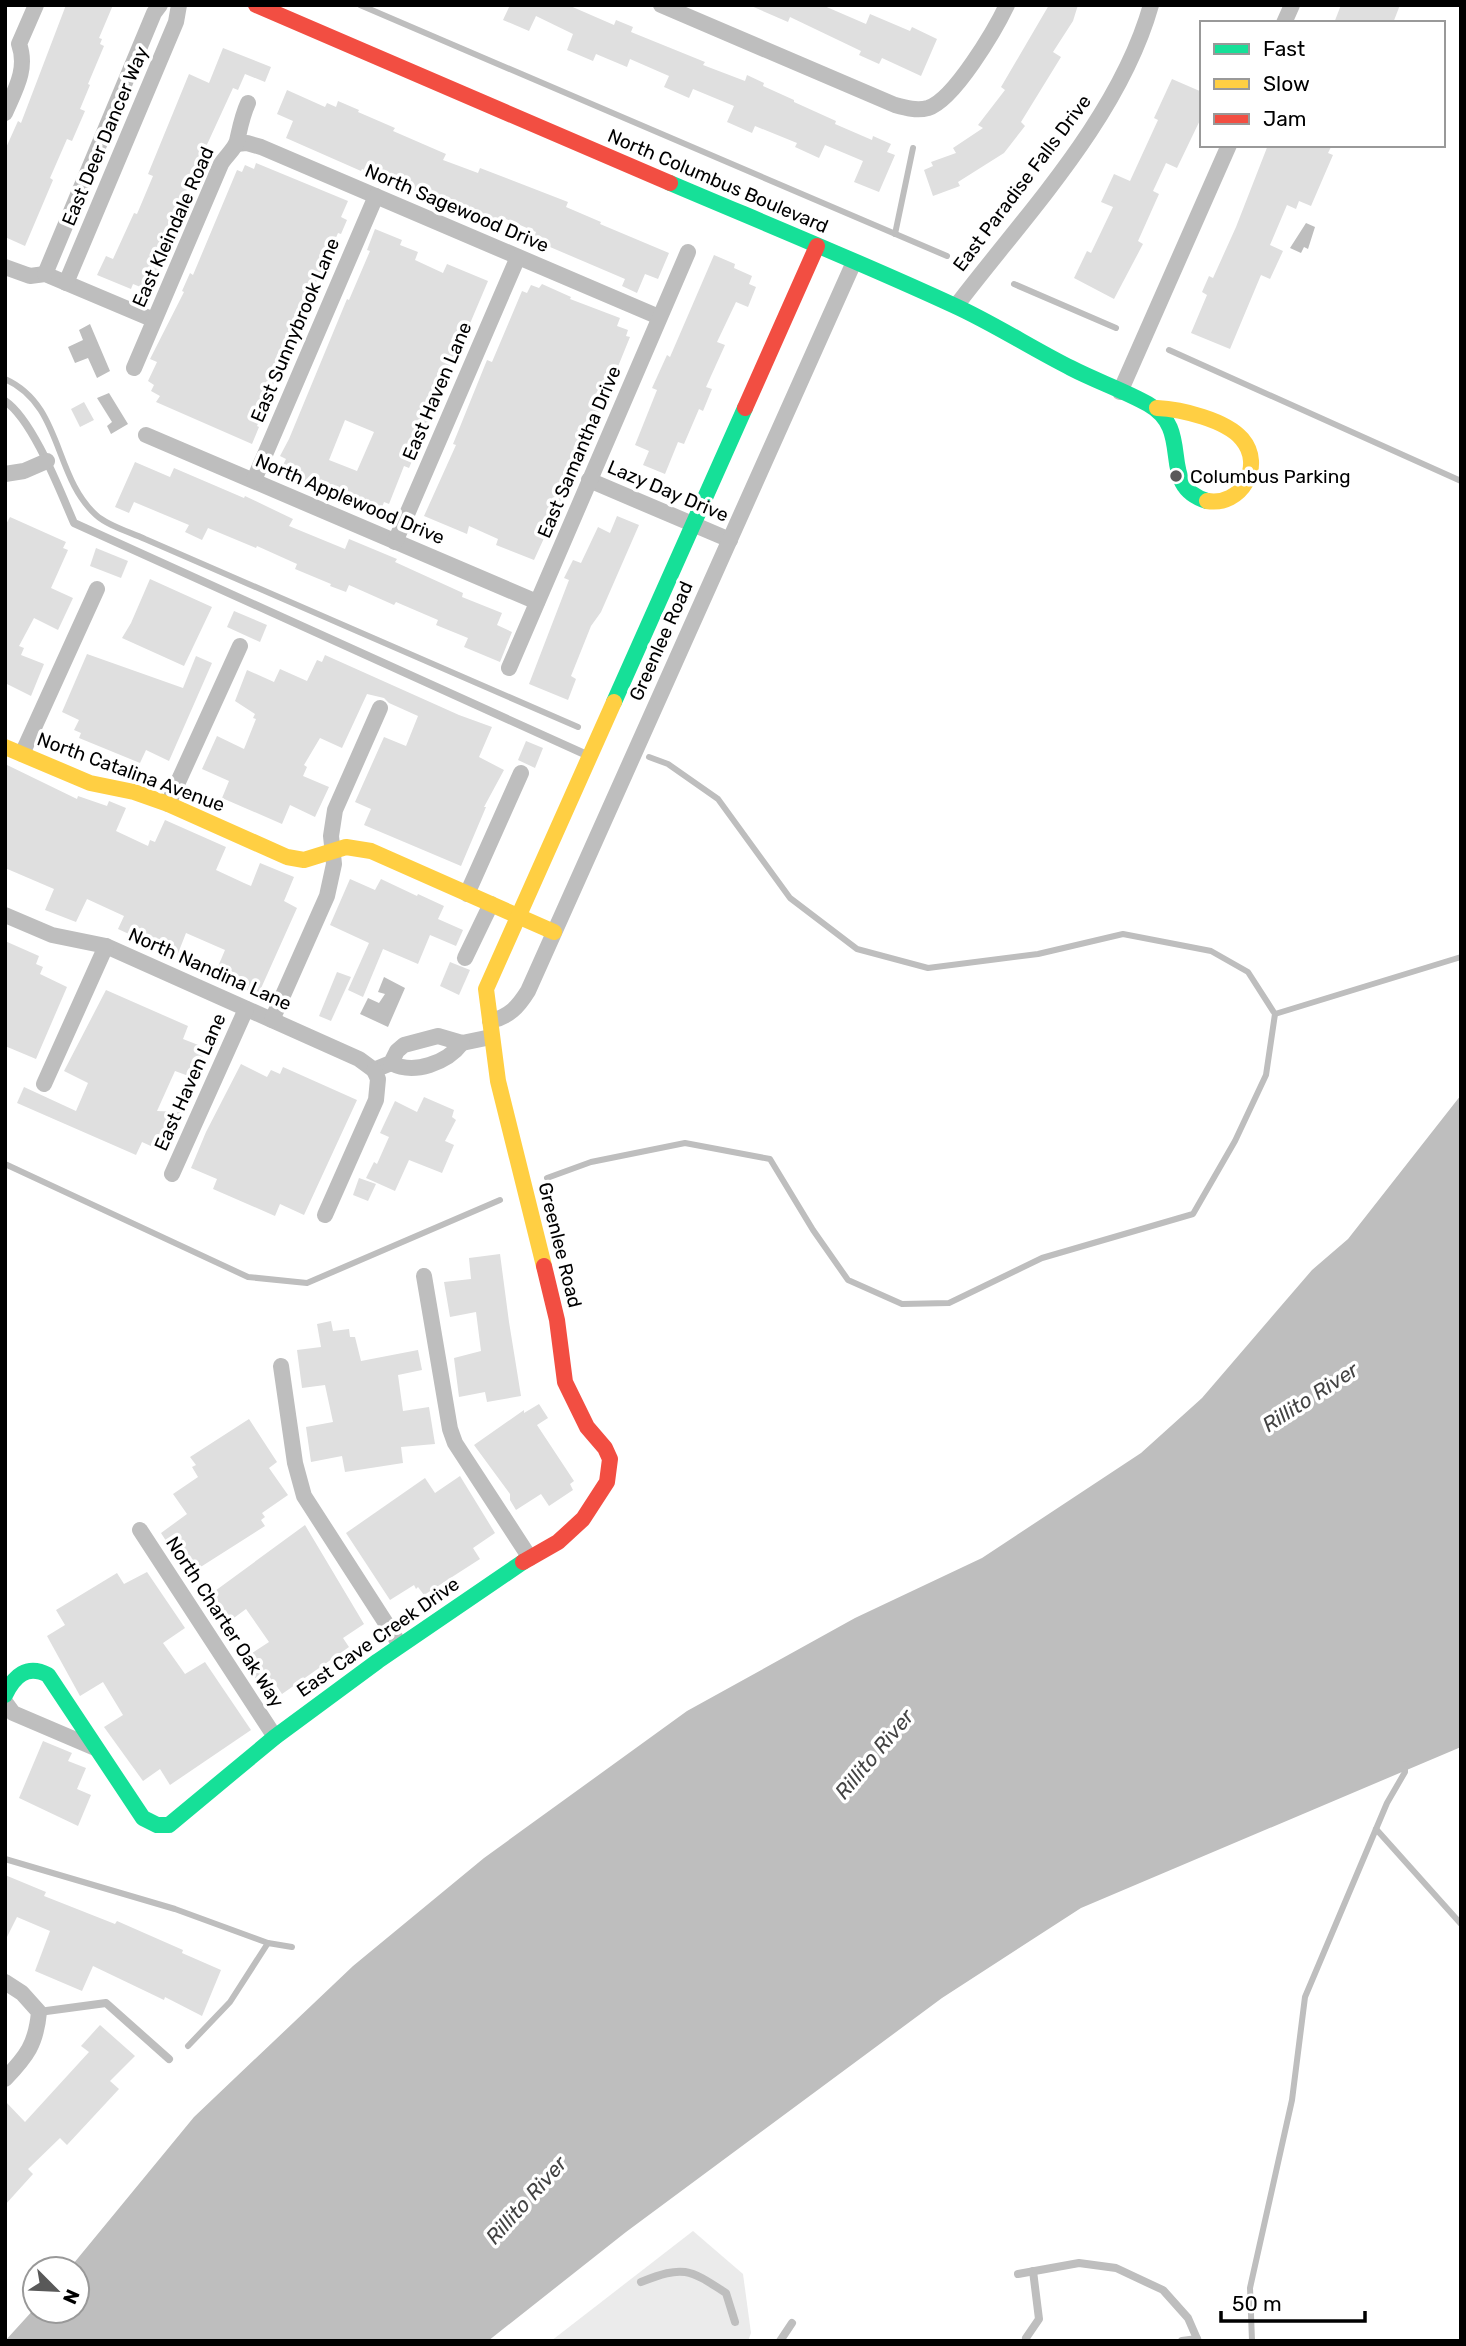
<svg xmlns="http://www.w3.org/2000/svg" width="1466" height="2346" font-family="Rubik,sans-serif">
  <style>
    .green { fill: #ebebeb }
    .water { fill: #bebebe }
    .lines { fill: none; stroke-linecap: round; stroke-linejoin: round }
    .stream { stroke: #bebebe; stroke-width: 6 }
    .building { fill: #dfdfdf; fill-rule: evenodd }
    .lane { stroke: #bebebe; stroke-width: 8 }
    .street { stroke: #bebebe; stroke-width: 16 }
    .fast { stroke: #16e098; stroke-width: 16 }
    .slow { stroke: #ffcf43; stroke-width: 16 }
    .jam { stroke: #f24e42; stroke-width: 16 }
    .poi-dot { fill: #595959; stroke: #fff; stroke-width: 2.5 }
    .labels { text-anchor: middle; dominant-baseline: central; stroke-width: 7; stroke-linejoin: round; paint-order: stroke }
    .street-label { font-size: 19px; fill: #000; stroke: #fff }
    .poi-label { font-size: 19px; fill: #000; stroke: #fff; text-anchor: start }
    .water-label { font-size: 21px; font-style: italic; fill: #434343; stroke: #fff }
  </style>
  <rect width="100%" height="100%" fill="#fff"/>
  <!-- green -->
  <polygon class="green" points="693,2231 743,2274 751,2333 748,2341 551,2341"/>
  <!-- water -->
  <g class="water">
    <polygon points="1306,223 1315,227 1308,249 1304,247 1301,253 1290,248"/>
    <polygon points="90,324 110,371 97,378 88,358 75,363 68,347 83,340 79,330"/>
    <polygon points="109,393 128,424 111,434 107,426 112,422 97,398"/>
    <polygon points="384,977 405,988 388,1027 360,1014 368,998 379,1003 385,994 378,992"/>
    <polygon points="1461,1095 1461,1747 1081,1908 942,1998 626,2232 488,2341 5,2341 35,2308 35,2311 77,2311 77,2269 69,2269 194,2117 353,1966 484,1858 687,1711 855,1618 982,1558 1141,1453 1202,1398 1312,1270 1348,1239"/>
  </g>
  <g class="lines">
    <!-- stream -->
    <g class="stream">
      <polyline points="360,5 947,256"/>
      <polyline points="895,234 913,148"/>
      <polyline points="966,264 968,265"/>
      <polyline points="1014,284 1116,328"/>
      <polyline points="1169,350 1461,481"/>
      <path d="M5,379C63,405 53,476 96,515C108,526 130,532 145,539L578,727"/>
      <polyline points="1275,1014 1461,957"/>
      <polyline points="5,1164 248,1277 307,1283 500,1200"/>
      <polyline points="547,1178 591,1162 685,1143 770,1159 813,1230 848,1280 902,1304 949,1303 1042,1258 1193,1214 1235,1141 1266,1075 1275,1014 1248,972 1211,951 1123,934 1038,954 928,968 857,949 790,898 718,799 668,764 649,757"/>
      <polyline points="1376,1829 1461,1924"/>
      <polyline points="5,1859 175,1909 268,1943"/>
      <polyline points="188,2046 230,2002 268,1943 292,1947"/>
      <polyline points="1252,2341 1250,2288 1292,2100 1305,1997 1387,1803 1405,1772 1405,1764"/>
    </g>
  </g>
  <!-- building -->
  <g class="building">
    <polygon points="66,5 113,5 99,38 102,39 100,44 104,46 88,84 90,85 80,109 85,111 72,141 67,139 50,178 53,180 25,246 5,237 5,150 18,121 21,123"/>
    <polygon points="510,5 568,5 614,25 616,20 633,27 631,32 705,62 703,65 745,81 747,75 764,83 763,86 794,100 794,102 836,121 835,124 872,140 873,136 891,144 887,152 895,155 879,192 854,182 863,161 825,145 819,158 795,147 797,143 755,126 752,133 727,122 734,106 693,89 689,98 664,87 669,76 630,59 627,67 596,54 593,61 567,50 573,34 536,16 529,31 503,20"/>
    <polygon points="749,5 822,5 866,24 870,14 910,31 912,27 937,39 921,76 882,58 879,64 859,55 861,51 790,17 788,22"/>
    <polygon points="1049,5 1078,5 1073,21 1053,52 1061,57 1021,122 1025,126 1004,153 958,182 960,186 933,196 924,170 933,166 931,162 956,153 953,148 983,128 978,125 1005,90 1001,87"/>
    <polygon points="1341,5 1400,5 1393,23 1334,23"/>
    <polygon points="223,48 271,67 265,82 245,74 238,90 233,88 193,175 156,267 160,268 153,284 146,281 143,288 133,284 131,289 97,275 106,256 113,259 134,213 137,214 153,176 148,174 189,74 209,83"/>
    <polygon points="1172,79 1202,92 1202,116 1177,168 1166,163 1153,191 1159,194 1138,241 1143,244 1114,299 1074,278 1087,251 1091,253 1113,207 1101,202 1114,174 1130,181 1158,120 1154,118"/>
    <polygon points="287,90 325,107 327,103 336,107 338,101 359,110 358,112 395,128 393,131 446,154 443,160 478,173 480,168 568,202 566,207 601,222 600,224 669,253 658,279 645,274 637,293 622,286 625,279 550,247 549,249 532,242 536,232 506,219 503,227 489,221 490,219 425,195 362,169 361,171 286,138 293,121 277,114"/>
    <polygon points="1268,145 1332,145 1328,153 1333,155 1311,206 1299,201 1296,209 1287,205 1270,245 1283,251 1270,279 1261,275 1230,349 1191,333 1207,295 1202,292 1209,276 1213,278 1236,227"/>
    <polygon points="256,163 348,201 341,217 347,220 341,234 338,233 314,287 317,288 306,313 271,389 274,389 257,426 259,427 252,444 156,402 160,396 151,391 154,385 148,381 157,362 150,359 184,292 182,291 190,273 193,275 237,170 242,172 245,165 254,169"/>
    <path d="M375,229L402,240L400,245L418,252L415,260L443,273L447,264L488,281L452,366L450,365L427,420L429,421L409,468L404,466L389,504L384,502L381,510L369,505L368,509L280,471L286,459L280,456L289,439L347,299L349,300L370,251L367,250ZM345,420L374,432L357,471L329,460Z"/>
    <polygon points="714,255 735,264 734,268 752,276 749,284 756,287 748,307 736,302 717,342 725,345 706,387 712,389 703,411 699,409 684,444 678,442 665,474 643,465 649,451 635,445 657,390 652,388 667,355 670,357"/>
    <polygon points="542,284 571,297 570,299 620,318 617,326 628,330 626,336 630,337 580,460 534,560 496,545 498,539 469,526 467,534 424,516 456,445 453,444 487,360 492,362 522,291 527,293 531,285 539,288"/>
    <polygon points="84,402 94,420 80,427 71,409"/>
    <polygon points="135,462 170,477 174,468 244,498 245,496 293,519 289,526 345,549 349,539 397,559 395,562 463,593 462,597 502,613 497,625 512,632 500,662 464,647 468,638 436,625 438,620 396,602 394,605 349,585 346,592 330,586 331,584 295,569 297,564 257,546 256,548 208,528 202,540 185,532 189,525 134,502 129,513 115,507"/>
    <polygon points="617,516 639,525 601,612 591,626 571,676 576,679 568,700 529,684 569,580 564,578 573,560 581,563 598,527 610,533"/>
    <polygon points="10,517 66,542 63,548 68,550 51,588 73,598 58,630 34,618 19,646 24,648 21,655 44,664 31,696 7,684 5,688 5,526"/>
    <polygon points="96,548 128,561 121,578 90,566"/>
    <polygon points="150,579 212,607 184,666 122,638 131,623"/>
    <polygon points="234,611 267,625 260,642 227,627"/>
    <polygon points="87,654 183,688 196,656 212,663 169,761 146,750 140,763 79,738 81,733 74,730 79,720 62,712"/>
    <polygon points="325,655 459,715 492,727 479,757 504,770 484,807 486,807 461,866 364,825 371,809 355,802 384,737 406,746 418,716 389,703 384,698 367,694 342,748 320,738 304,765 307,767 303,776 329,787 315,817 290,805 282,824 222,798 229,781 202,769 217,736 244,749 256,719 253,718 255,714 235,701 247,670 274,682 280,669 307,681 317,660 322,662"/>
    <polygon points="526,741 543,748 535,768 518,760"/>
    <polygon points="5,764 77,799 78,796 107,806 109,801 126,808 116,831 148,846 150,840 155,842 165,820 226,847 216,870 244,883 251,886 260,863 294,877 284,901 297,908 258,995 214,976 225,950 186,933 177,956 118,929 124,916 87,899 76,922 45,910 54,889 5,868"/>
    <polygon points="350,879 375,890 381,879 417,896 418,894 444,906 438,919 463,930 456,946 430,935 418,964 383,949 363,997 348,990 369,943 330,925"/>
    <polygon points="5,941 39,956 36,964 43,967 40,974 67,987 36,1059 5,1046"/>
    <polygon points="450,962 470,970 459,995 440,986"/>
    <polygon points="337,972 351,977 331,1021 319,1016"/>
    <polygon points="106,990 188,1026 183,1039 206,1048 194,1078 175,1071 157,1111 183,1112 164,1152 142,1142 136,1155 17,1103 24,1087 76,1111 88,1083 64,1071"/>
    <polygon points="241,1064 267,1077 271,1070 280,1074 283,1067 357,1100 304,1215 280,1204 275,1216 213,1189 217,1179 191,1168 206,1132"/>
    <polygon points="424,1097 454,1110 452,1117 456,1120 445,1141 454,1145 442,1173 409,1160 395,1191 366,1178 374,1162 377,1164 389,1137 380,1133 395,1101 417,1112"/>
    <polygon points="359,1178 376,1184 368,1201 353,1195"/>
    <polygon points="500,1254 509,1322 521,1396 487,1402 485,1392 459,1397 454,1358 481,1351 476,1312 450,1317 444,1282 471,1279 469,1258"/>
    <polygon points="331,1321 333,1331 349,1329 350,1337 355,1337 361,1361 418,1350 422,1370 398,1375 403,1411 429,1407 435,1444 401,1447 403,1463 345,1472 342,1456 311,1462 306,1427 333,1422 325,1385 302,1388 297,1350 321,1347 317,1324"/>
    <polygon points="539,1404 548,1418 537,1425 574,1481 570,1484 573,1490 549,1506 541,1494 516,1510 510,1500 510,1494 474,1445 524,1410 524,1413"/>
    <polygon points="249,1419 277,1462 269,1468 288,1495 262,1513 265,1517 261,1520 265,1526 188,1575 161,1533 187,1514 173,1494 198,1477 192,1467 196,1465 190,1457"/>
    <polygon points="460,1476 495,1533 473,1548 480,1559 424,1595 418,1587 416,1589 414,1585 390,1600 346,1533 425,1478 435,1493"/>
    <polygon points="305,1525 364,1624 343,1638 349,1647 282,1694 274,1682 262,1689 243,1659 269,1642 246,1609 223,1626 204,1599"/>
    <polygon points="147,1572 185,1628 163,1643 185,1674 205,1662 251,1730 170,1785 160,1769 143,1781 104,1727 123,1715 103,1682 80,1696 47,1636 65,1625 56,1610 117,1573 124,1584"/>
    <polygon points="43,1741 72,1753 68,1761 86,1768 77,1789 91,1795 78,1826 19,1798"/>
    <polygon points="5,1875 46,1892 44,1896 115,1924 117,1921 183,1950 182,1953 221,1970 202,2016 165,1997 164,2000 93,1966 82,1991 35,1971 50,1931 17,1917 5,1941"/>
    <polygon points="100,2025 135,2056 110,2081 119,2089 67,2145 60,2138 28,2169 33,2174 5,2205 5,2101 25,2122 89,2052 81,2046"/>
  </g>
  <g class="lines">
    <!-- lane -->
    <g class="lane">
      <path d="M5,401C33,420 60,491 74,523L589,756"/>
      <polyline points="39,2012 106,2003 169,2059"/>
      <polyline points="1018,2274 1079,2263 1116,2268 1163,2290 1188,2318 1198,2341"/>
      <path d="M641,2282C684,2265 689,2269 726,2293L735,2322"/>
      <polyline points="1026,2338 1039,2319 1033,2271"/>
      <polyline points="780,2341 792,2323"/>
      <polyline points="1182,2341 1197,2339"/>
    </g>
    <!-- street -->
    <g class="street">
      <path d="M661,5L895,105C906,108 917,111 928,108C954,100 995,30 1007,5"/>
      <polyline points="1284,23 1292,5"/>
      <path d="M5,113C15,90 28,69 19,44L36,5"/>
      <polyline points="236,144 247,143 261,147 659,317"/>
      <polyline points="5,267 30,276 45,274 154,320"/>
      <polyline points="45,274 154,13 160,5"/>
      <polyline points="66,283 176,22 179,5"/>
      <path d="M956,306C1026,214 1119,118 1151,5"/>
      <path d="M134,368L221,164C225,157 235,149 237,141C240,128 242,116 248,103"/>
      <polyline points="1120,392 1229,145"/>
      <polyline points="146,435 537,602"/>
      <polyline points="5,474 24,471 47,461"/>
      <polyline points="254,480 376,196"/>
      <polyline points="589,480 730,540"/>
      <polyline points="395,542 518,257"/>
      <polyline points="509,668 688,252"/>
      <polyline points="22,754 97,589"/>
      <polyline points="168,804 240,646"/>
      <polyline points="467,894 521,773"/>
      <polyline points="5,915 52,935 106,946 359,1059 374,1070 391,1063 397,1051 404,1045 438,1036 462,1043 491,1037"/>
      <polyline points="465,958 491,904"/>
      <polyline points="272,1020 327,896 334,864 331,836 335,810 380,708"/>
      <path d="M490,1021C509,1017 518,1007 528,991L854,262"/>
      <path d="M391,1063C414,1075 447,1063 462,1043"/>
      <polyline points="44,1084 106,946"/>
      <polyline points="172,1174 246,1009"/>
      <polyline points="325,1215 376,1100 378,1079 374,1070"/>
      <polyline points="424,1276 450,1429 455,1443 530,1558"/>
      <polyline points="281,1366 295,1463 304,1496 400,1645"/>
      <polyline points="140,1530 275,1737"/>
      <polyline points="5,1702 13,1713 95,1748"/>
      <path d="M5,1982L22,1993L39,2012C36,2044 27,2056 5,2079"/>
    </g>
    <!-- fast -->
    <g class="fast">
      <path d="M670,183C764,223 860,262 953,305C993,323 1031,348 1071,368C1096,381 1123,390 1148,404C1196,431 1155,485 1207,501"/>
      <polyline points="614,702 745,408"/>
      <path d="M5,1695C14,1676 27,1664 48,1675L143,1818L157,1825H169L275,1737L378,1661L523,1562"/>
    </g>
    <!-- slow -->
    <g class="slow">
      <path d="M1157,408C1181,409 1226,420 1242,439C1265,466 1241,507 1207,501"/>
      <polyline points="5,747 90,783 134,792 168,804 287,857 304,860 346,847 371,851 554,932"/>
      <polyline points="544,1266 498,1081 486,989 614,702"/>
    </g>
    <!-- jam -->
    <g class="jam">
      <polyline points="256,5 670,183"/>
      <polyline points="745,408 817,246"/>
      <polyline points="523,1562 558,1542 583,1519 607,1482 610,1459 605,1448 587,1427 565,1382 557,1320 544,1266"/>
    </g>
  </g>
  <!-- markers -->
  <circle class="poi-dot" cx="1176" cy="476" r="7"/>
  <g class="labels">
    <!-- street labels -->
    <g class="street-label">
      <text transform="translate(105 136) rotate(-67)">East Deer Dancer Way</text>
      <text transform="translate(718 181) rotate(23)">North Columbus Boulevard</text>
      <text transform="translate(1022 183) rotate(-53)">East Paradise Falls Drive</text>
      <text transform="translate(457 208) rotate(23)">North Sagewood Drive</text>
      <text transform="translate(173 227) rotate(-66)">East Kleindale Road</text>
      <text transform="translate(295 330) rotate(-67)">East Sunnybrook Lane</text>
      <text transform="translate(437 391) rotate(-67)">East Haven Lane</text>
      <text transform="translate(579 452) rotate(-67)">East Samantha Drive</text>
      <text transform="translate(668 491) rotate(23)">Lazy Day Drive</text>
      <text transform="translate(350 499) rotate(23)">North Applewood Drive</text>
      <text transform="translate(661 641) rotate(-66)">Greenlee Road</text>
      <text transform="translate(131 772) rotate(20)">North Catalina Avenue</text>
      <text transform="translate(210 969) rotate(24)">North Nandina Lane</text>
      <text transform="translate(190 1082) rotate(-66)">East Haven Lane</text>
      <text transform="translate(560 1245) rotate(76)">Greenlee Road</text>
      <text transform="translate(225 1622) rotate(57)">North Charter Oak Way</text>
      <text transform="translate(378 1637) rotate(-35)">East Cave Creek Drive</text>
    </g>
    <!-- poi labels -->
    <g class="poi-label">
      <text x="1190" y="476">Columbus Parking</text>
    </g>
    <!-- water labels -->
    <g class="water-label">
      <text transform="translate(1310 1397) rotate(-33)">Rillito River</text>
      <text transform="translate(874 1754) rotate(-50)">Rillito River</text>
      <text transform="translate(526 2200) rotate(-48)">Rillito River</text>
    </g>
  </g>
  <!-- border -->
  <rect width="1466" height="2346" fill="none" stroke="#000000" stroke-width="14"/>
  <!-- legend -->
  <rect x="1200" y="21" width="245" height="126" fill="#ffffff" stroke="#999999" stroke-width="2"/>
  <rect x="1214" y="44" width="35" height="10" fill="#16e098" stroke="#999999" stroke-width="2"/>
  <text x="1263" y="56" font-size="21" fill="#000000">Fast</text>
  <rect x="1214" y="79" width="35" height="10" fill="#ffcf43" stroke="#999999" stroke-width="2"/>
  <text x="1263" y="91" font-size="21" fill="#000000">Slow</text>
  <rect x="1214" y="114" width="35" height="10" fill="#f24e42" stroke="#999999" stroke-width="2"/>
  <text x="1263" y="126" font-size="21" fill="#000000">Jam</text>
  <!-- north arrow -->
  <g transform="translate(56 2290) rotate(114)"><circle r="33" fill="#ffffff" stroke="#999999" stroke-width="2"/>
  <path d="M0-5L12 26L0 18L-12 26Z" fill="#595959"/>
  <text y="-10" font-size="19" font-weight="bold" text-anchor="middle" fill="#000000">N</text>
  </g>
  <!-- scale -->
  <path d="M1221 2311v10h144v-10" fill="none" stroke="#000000" stroke-width="3.5"/>
  <text x="1232" y="2311" font-size="21" fill="#000000" stroke="#ffffff" stroke-width="5" paint-order="stroke">50 m</text>
</svg>
